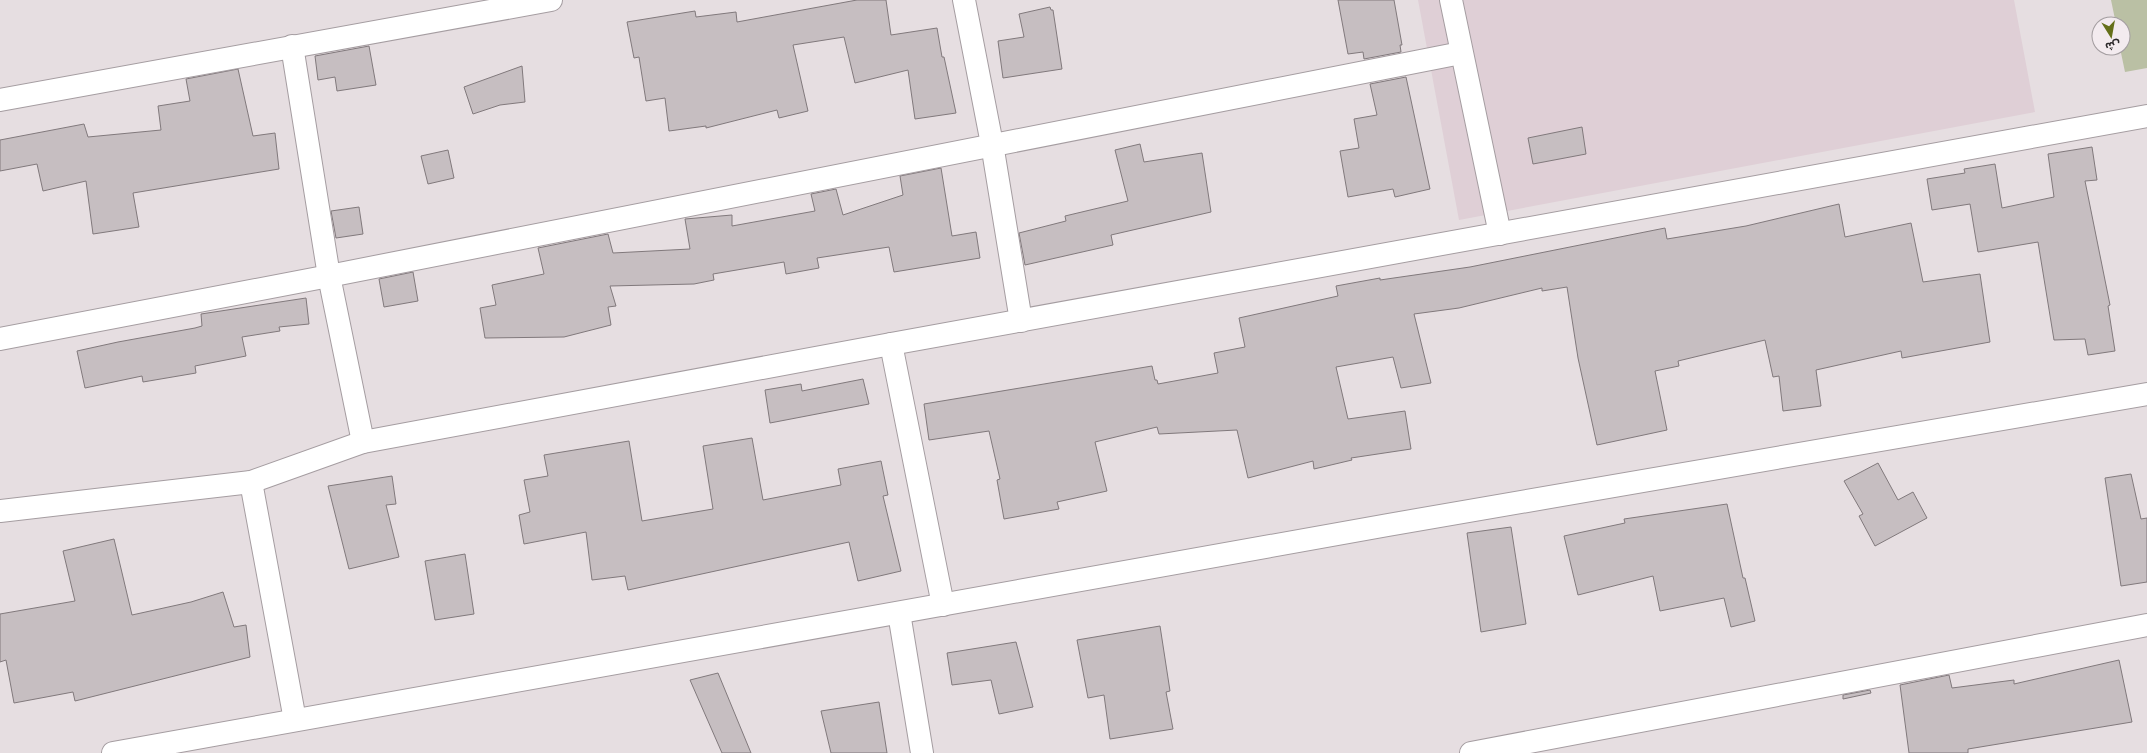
<svg xmlns="http://www.w3.org/2000/svg" width="2147" height="753" font-family="Poppins,'Noto Sans Arabic',sans-serif">
  <style>
    .built { fill: #dfcfd6 }
    .green { fill: #bac0a4 }
    .building { fill: #c6bec1; stroke: #81797c }
    .lines { fill: none; stroke-linecap: round; stroke-linejoin: round }
    .street-casing { stroke: #a59da1; stroke-width: 24 }
    .secondary-casing { stroke: #a59da1; stroke-width: 24 }
    .street { stroke: #fff; stroke-width: 22 }
    .secondary { stroke: #fff; stroke-width: 22 }
  </style>
  <rect width="100%" height="100%" fill="#e6dee1"/>
  <!-- built -->
  <polygon class="built" points="1418,0 2014,0 2035,112 1459,220"/>
  <!-- green -->
  <polygon class="green" points="2111,0 2147,0 2147,68 2125,72 2120,48 2123,48 2123,24 2116,24"/>
  <!-- building -->
  <g class="building">
    <polygon points="857,0 886,0 891,35 937,28 942,57 944,57 956,113 915,119 908,70 855,83 844,37 793,45 808,111 779,118 777,110 706,128 706,126 669,131 665,98 646,101 639,57 634,58 627,22 695,11 696,17 736,12 737,22"/>
    <polygon points="1338,0 1394,0 1402,45 1400,45 1401,52 1364,59 1363,52 1348,54"/>
    <polygon points="1050,7 1051,10 1053,10 1062,69 1003,78 998,41 1024,37 1019,14"/>
    <polygon points="369,46 376,85 337,91 335,77 318,80 315,56"/>
    <polygon points="522,66 525,102 500,105 473,114 464,87"/>
    <polygon points="238,69 253,136 275,133 279,169 133,193 139,227 93,234 86,181 43,191 37,164 0,171 0,140 84,124 88,137 161,130 158,106 190,101 186,79"/>
    <polygon points="1406,77 1430,189 1395,197 1393,189 1348,197 1340,151 1359,148 1354,119 1377,115 1370,84"/>
    <polygon points="1582,127 1586,154 1533,164 1528,138"/>
    <polygon points="1140,144 1144,162 1202,153 1211,212 1111,235 1113,245 1025,265 1019,233 1066,221 1065,216 1128,201 1115,150"/>
    <polygon points="2092,147 2097,180 2085,181 2110,305 2108,306 2115,351 2088,355 2085,339 2054,340 2038,242 1978,252 1970,204 1932,210 1927,179 1965,173 1964,169 1995,164 2002,208 2054,197 2048,154"/>
    <polygon points="448,150 454,178 428,184 421,156"/>
    <polygon points="941,168 952,236 976,232 980,258 894,272 889,247 817,258 819,268 786,274 784,262 713,274 714,280 694,284 610,286 616,306 608,307 611,325 564,337 485,338 480,308 496,305 492,285 544,274 538,248 608,234 613,253 690,249 685,219 732,215 732,226 815,211 811,194 836,189 843,215 903,195 900,176"/>
    <polygon points="1839,204 1845,237 1911,223 1923,282 1980,274 1990,342 1902,358 1901,351 1816,370 1821,406 1783,411 1779,376 1773,377 1765,340 1678,361 1679,366 1655,371 1667,430 1597,445 1578,358 1567,287 1542,291 1542,288 1459,308 1414,314 1431,383 1401,388 1393,357 1336,367 1348,419 1405,411 1411,449 1351,458 1352,460 1314,469 1313,461 1248,478 1237,430 1159,434 1157,427 1095,442 1107,491 1057,502 1059,509 1004,519 997,480 1000,479 989,431 929,440 924,404 1152,366 1155,380 1157,380 1158,384 1218,373 1214,353 1245,347 1239,318 1338,296 1336,286 1380,278 1380,280 1470,267 1665,228 1667,239 1746,226"/>
    <polygon points="359,207 363,234 336,238 331,211"/>
    <polygon points="413,272 418,301 384,307 379,279"/>
    <polygon points="306,298 309,324 279,327 280,331 242,337 246,356 195,366 196,373 143,382 142,376 85,388 77,351 118,342 195,328 202,326 201,314"/>
    <polygon points="863,379 869,404 770,423 765,390 801,384 802,391"/>
    <polygon points="752,438 763,500 841,485 838,469 881,461 888,495 883,496 901,571 858,581 849,542 628,590 625,576 592,580 586,532 524,544 519,515 530,512 524,480 548,476 544,455 629,441 642,521 713,509 703,446"/>
    <polygon points="1878,463 1898,500 1913,492 1927,518 1875,546 1859,516 1863,514 1844,481"/>
    <polygon points="2131,474 2141,519 2147,518 2147,582 2121,586 2105,478"/>
    <polygon points="392,476 396,504 386,505 399,557 349,569 328,486"/>
    <polygon points="1727,504 1743,578 1745,578 1755,621 1731,627 1724,598 1660,611 1653,576 1578,595 1564,536 1625,523 1624,519"/>
    <polygon points="1511,527 1526,624 1481,632 1467,533"/>
    <polygon points="114,539 132,615 191,602 223,592 234,627 246,625 250,657 75,701 73,692 14,703 6,660 0,662 0,614 75,601 63,551"/>
    <polygon points="465,554 474,614 435,620 425,561"/>
    <polygon points="1160,626 1170,691 1166,692 1173,729 1110,739 1104,695 1088,698 1077,640"/>
    <polygon points="1016,642 1033,707 999,714 991,680 952,685 947,653"/>
    <polygon points="2119,660 2132,722 1968,749 1968,753 1909,753 1900,685 1949,675 1952,688 2014,680 2014,684"/>
    <polygon points="718,673 751,753 722,753 690,680"/>
    <polygon points="1870,690 1871,693 1843,699 1843,695"/>
    <polygon points="879,702 887,753 831,753 821,711"/>
  </g>
  <g class="lines">
    <!-- street casing -->
    <g class="street-casing">
      <g id="street">
        <polyline points="964,0 992,144 1021,321"/>
        <polyline points="1451,0 1500,234"/>
        <polyline points="292,46 329,276 363,442"/>
        <polyline points="0,100 551,0"/>
        <polyline points="0,339 329,276 1461,53"/>
        <polyline points="891,344 943,605"/>
        <polyline points="251,482 295,720"/>
        <polyline points="899,613 922,753"/>
        <polyline points="113,753 1388,525 2147,394"/>
        <polyline points="1471,753 2147,625"/>
      </g>
    </g>
    <!-- secondary casing -->
    <g class="secondary-casing">
      <polyline id="secondary" points="0,511 251,482 363,442 891,344 2147,116"/>
    </g>
    <!-- street -->
    <use href="#street" class="street"/>
    <!-- secondary -->
    <use href="#secondary" class="secondary"/>
  </g>
  <!-- north arrow -->
  <g transform="translate(2111 36) rotate(169)"><circle r="19" fill="#f3ebef" stroke="#a49ea1"/>
  <path d="M0-3L7 15L0 10L-7 15Z" fill="#65701a"/>
  <text y="-6" font-size="11" font-weight="bold" text-anchor="middle" fill="#2e2b2c">ش</text>
  </g>
</svg>
